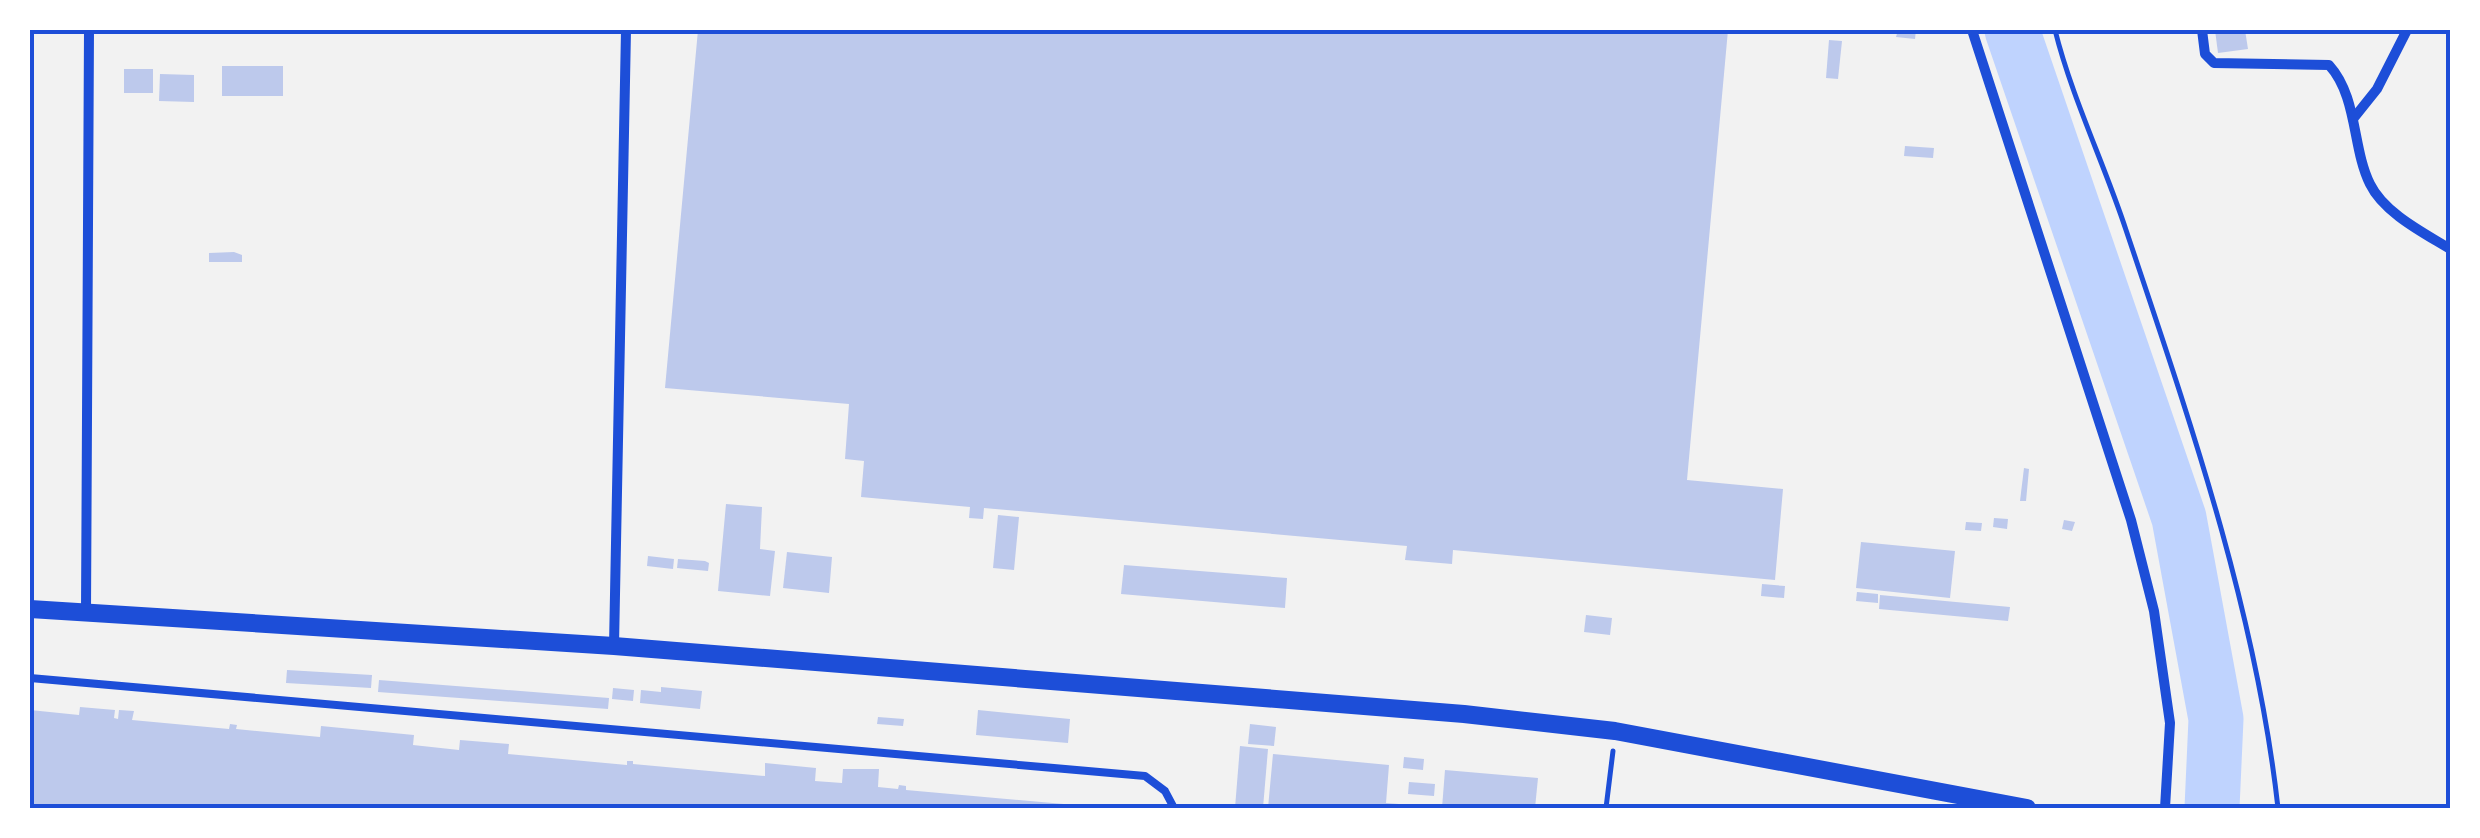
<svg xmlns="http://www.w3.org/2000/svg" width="2480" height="838" font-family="'IBM Plex Serif',serif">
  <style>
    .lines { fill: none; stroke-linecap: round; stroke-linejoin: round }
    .river { stroke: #bfd3fe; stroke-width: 55 }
    .building { fill: #bdc9ec }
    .path { stroke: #1d4ed8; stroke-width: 5 }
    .service { stroke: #1d4ed8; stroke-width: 8 }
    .minor { stroke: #1d4ed8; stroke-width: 10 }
    .tertiary { stroke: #1d4ed8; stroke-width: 18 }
    .neatline { fill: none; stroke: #1d4ed8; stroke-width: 4 }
  </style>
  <rect width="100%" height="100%" fill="#f2f2f2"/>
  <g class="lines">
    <!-- river -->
    <polyline class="river" points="2012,30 2179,518 2216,719 2212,808"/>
  </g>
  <!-- building -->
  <g class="building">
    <polygon points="698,30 1728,30 1687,480 1783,489 1775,580 1453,550 1452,564 1405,560 1407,546 984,508 983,519 969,518 970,507 861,497 864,461 845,459 849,404 665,388"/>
    <polygon points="1898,30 1916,30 1915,39 1896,37"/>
    <polygon points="2215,30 2245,30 2248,49 2218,53"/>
    <polygon points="1829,40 1842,41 1838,79 1826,78"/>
    <rect x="222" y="66" width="61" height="30"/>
    <rect x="124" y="69" width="29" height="24"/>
    <polygon points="160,74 194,75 194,102 159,101"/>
    <polygon points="1905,146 1934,148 1933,158 1904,156"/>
    <polygon points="234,252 242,255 242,262 209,262 209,253"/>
    <polygon points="2024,468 2029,469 2026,501 2020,501"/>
    <polygon points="726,504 762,507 760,549 775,551 770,596 718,591"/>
    <polygon points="998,515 1019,517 1014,570 993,568"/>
    <polygon points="1994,518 2008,519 2007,529 1993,527"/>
    <polygon points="2064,520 2075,522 2072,531 2062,529"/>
    <polygon points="1966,522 1982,523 1981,531 1965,530"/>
    <polygon points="1861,542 1955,551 1950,598 1856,588"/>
    <polygon points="787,552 832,557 829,593 783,588"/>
    <polygon points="648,556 674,559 673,569 647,566"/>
    <polygon points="678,559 705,561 709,563 708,571 677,568"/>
    <polygon points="1124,565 1287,578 1285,608 1121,594"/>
    <polygon points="1762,584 1785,586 1784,598 1761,596"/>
    <polygon points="1857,592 1878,594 1878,603 1856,601"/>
    <polygon points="1880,595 2010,607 2008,621 1879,609"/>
    <polygon points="1586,615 1612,618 1610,635 1584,632"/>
    <polygon points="287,670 372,675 371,688 286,683"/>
    <polygon points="379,680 609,698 608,709 378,692"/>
    <polygon points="661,687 702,691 700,709 640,703 641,690 661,692"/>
    <polygon points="613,688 634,690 633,701 612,699"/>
    <polygon points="80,707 115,710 114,718 118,719 119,710 134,711 132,720 229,729 230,724 237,725 236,729 320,737 321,726 414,735 413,745 459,750 460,740 509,744 508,754 627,765 627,761 633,761 633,764 765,776 765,763 816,768 815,781 842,783 843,769 879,769 878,787 898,789 899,785 906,786 906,790 1075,805 1075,808 30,808 30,710 79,715"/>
    <polygon points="978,710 1070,719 1068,743 976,735"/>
    <polygon points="878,717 904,719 903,726 877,724"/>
    <polygon points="1250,724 1276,727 1274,746 1248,744"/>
    <polygon points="1240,746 1268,749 1263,808 1235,808"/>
    <polygon points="1273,754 1389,765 1386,803 1412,805 1412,808 1268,808"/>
    <polygon points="1404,757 1424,759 1423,770 1403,768"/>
    <polygon points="1445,770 1538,778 1535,808 1442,808"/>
    <polygon points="1409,782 1435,784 1434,796 1408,794"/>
  </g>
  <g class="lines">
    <!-- path -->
    <g class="path">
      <path d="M2055,30C2072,98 2104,163 2126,230C2189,418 2256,610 2278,808"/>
      <polyline points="1606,808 1613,751"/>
    </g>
    <!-- service -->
    <polyline class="service" points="30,678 1145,776 1165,791 1174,808"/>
    <!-- minor -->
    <g class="minor">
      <polyline points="1972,30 2131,520 2154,611 2170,723 2165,808"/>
      <path d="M2202,30L2205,54L2214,63L2329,65C2358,97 2352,148 2370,184C2384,213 2424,233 2450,249"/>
      <polyline points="2353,119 2377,89 2407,30"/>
      <polyline points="86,612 89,30"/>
      <polyline points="614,646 626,30"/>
    </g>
    <!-- tertiary -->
    <polyline class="tertiary" points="30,609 614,646 1464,714 1615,731 2027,808"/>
  </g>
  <!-- border -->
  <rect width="2480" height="838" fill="none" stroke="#ffffff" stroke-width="65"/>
  <rect x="32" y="32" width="2416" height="774" class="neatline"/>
</svg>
